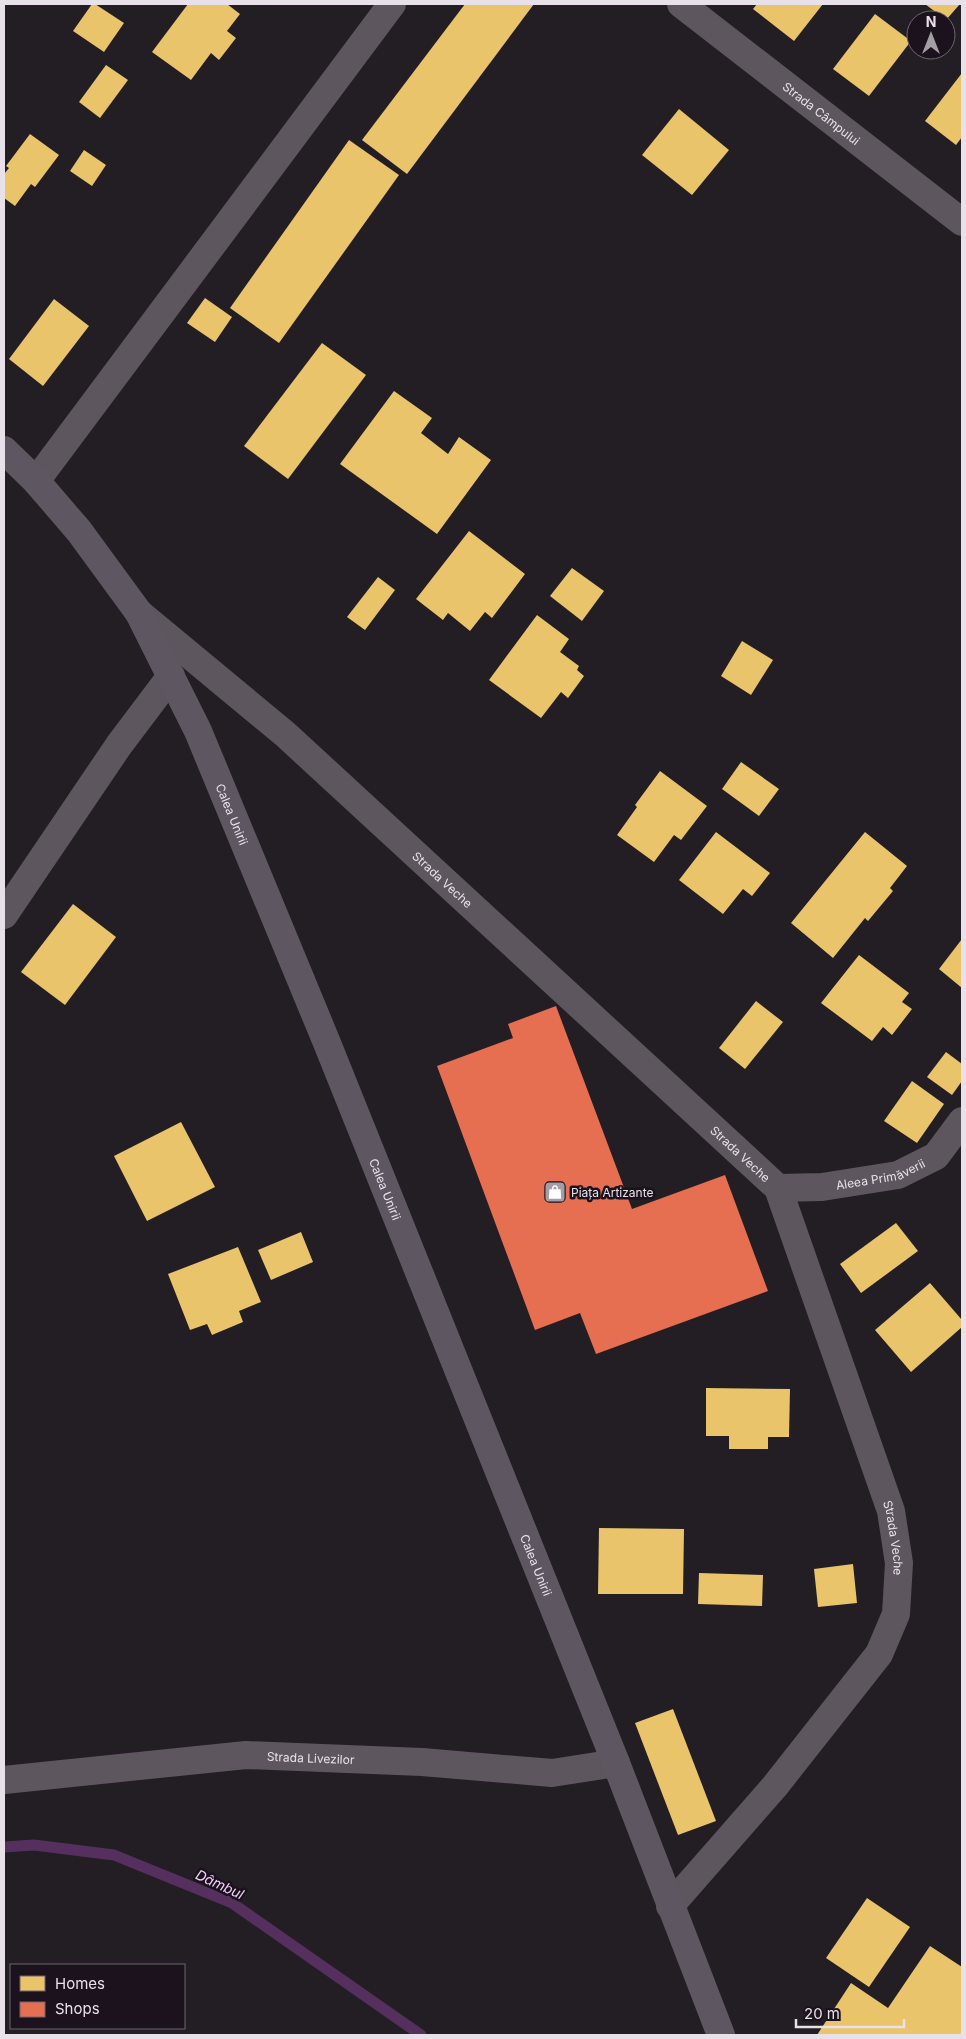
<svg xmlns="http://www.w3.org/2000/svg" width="966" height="2039" font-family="Inter,sans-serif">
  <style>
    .homes { fill: #e9c46a }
    .shops { fill: #e76f51 }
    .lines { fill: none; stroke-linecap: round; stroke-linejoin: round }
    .stream { stroke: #552f5e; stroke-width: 11 }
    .minor { stroke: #5d565e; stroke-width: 28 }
    .major { stroke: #5e5660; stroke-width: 28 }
    .labels { text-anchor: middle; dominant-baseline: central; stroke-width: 5; stroke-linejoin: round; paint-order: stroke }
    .street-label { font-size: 12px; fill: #e8e1e9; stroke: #1b121d }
    .poi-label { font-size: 12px; fill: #e8e1e9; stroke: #1b121d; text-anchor: start }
    .water-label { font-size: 14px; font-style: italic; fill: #f3cdfc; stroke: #1b121d }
  </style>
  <rect width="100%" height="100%" fill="#231e24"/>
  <!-- homes -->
  <g class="homes">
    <polygon points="92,4 95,4 124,23 104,52 73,31"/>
    <polygon points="188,4 227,4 240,14 227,31 236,38 219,60 211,53 191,80 152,52"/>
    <polygon points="465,4 534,4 407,174 362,140"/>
    <polygon points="757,4 823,4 794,41 753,9"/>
    <polygon points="925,4 960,4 946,20"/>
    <polygon points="875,14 911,41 869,96 833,69"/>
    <polygon points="106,65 128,80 100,118 79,102"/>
    <polygon points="962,73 962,137 956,145 925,121"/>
    <polygon points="679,109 729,150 692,195 642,155"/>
    <polygon points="30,134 59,155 35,187 31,184 15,206 4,198 4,174 9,168 6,166"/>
    <polygon points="349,140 399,175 279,343 230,308"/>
    <polygon points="84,150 106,165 92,186 70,171"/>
    <polygon points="205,298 232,317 215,342 187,323"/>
    <polygon points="54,299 89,326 43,386 9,359"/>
    <polygon points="322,343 366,375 288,479 244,446"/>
    <polygon points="394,391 432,418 421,433 448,454 459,437 491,460 437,534 340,464"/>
    <polygon points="469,531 525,574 492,618 485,612 470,631 448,613 443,620 416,599"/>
    <polygon points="572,568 604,591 582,621 550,596"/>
    <polygon points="378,577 395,590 365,630 347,617"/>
    <polygon points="537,615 569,639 560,652 579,666 577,670 584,676 568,698 561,692 541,718 489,680"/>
    <polygon points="742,641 773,660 751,695 721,676"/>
    <polygon points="741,762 779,789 759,816 722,789"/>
    <polygon points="660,771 707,806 681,840 674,835 654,862 617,835 637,807 635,805"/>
    <polygon points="716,832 770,873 752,896 743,889 723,914 679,880"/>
    <polygon points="865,832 907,866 890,888 893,891 868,921 865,918 833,958 791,923"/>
    <polygon points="73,904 116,937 65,1005 21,972"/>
    <polygon points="962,939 962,988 939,969"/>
    <polygon points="859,955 909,993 902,1002 912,1009 892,1035 883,1027 872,1041 821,1003"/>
    <polygon points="756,1001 783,1022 745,1069 719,1048"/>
    <polygon points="946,1052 962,1064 962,1081 952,1095 927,1077"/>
    <polygon points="912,1081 944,1104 917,1143 884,1121"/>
    <polygon points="181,1122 215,1187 147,1221 114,1156"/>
    <polygon points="896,1223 918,1251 861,1293 840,1264"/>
    <polygon points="301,1232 313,1262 271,1280 258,1250"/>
    <polygon points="238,1247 261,1302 239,1311 243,1322 212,1335 207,1324 190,1330 168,1274"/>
    <polygon points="930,1283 962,1320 962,1327 911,1372 875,1330"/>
    <polygon points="706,1388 790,1389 789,1437 768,1437 768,1449 729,1449 729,1436 706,1436"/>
    <polygon points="599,1528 684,1529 683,1594 598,1594"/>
    <polygon points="853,1564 857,1603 818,1607 814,1569"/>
    <polygon points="699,1573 763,1575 762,1606 698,1604"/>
    <polygon points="673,1709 716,1821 678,1835 635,1723"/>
    <polygon points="867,1898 910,1927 869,1987 826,1958"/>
    <polygon points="930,1946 962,1967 962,2035 817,2035 851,1983 888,2008"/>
  </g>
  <!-- shops -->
  <polygon class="shops" points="556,1006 632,1209 725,1175 768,1291 596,1354 580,1313 535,1330 437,1066 513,1038 508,1024"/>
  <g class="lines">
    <!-- stream -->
    <polyline class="stream" points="4,1847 34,1845 114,1855 232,1903 421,2035"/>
    <!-- minor -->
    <g class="minor">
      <path id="s1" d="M681,4L962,222"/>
      <polyline points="36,481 392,4"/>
      <path id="s2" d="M139,613L285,734L778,1188L891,1511L899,1563L896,1614L879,1654L775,1786L670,1906"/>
      <polyline points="4,915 119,745 171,676"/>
      <path id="s3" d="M778,1188L822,1187L898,1175L936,1156L962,1121"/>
      <path id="s4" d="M4,1780L246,1755L422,1762L552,1773L616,1763"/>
    </g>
    <!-- major -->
    <path class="major" id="s5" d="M4,450L36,481L79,531L139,613L198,731L327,1043L616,1763L721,2035"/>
  </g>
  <!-- icons -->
  <defs>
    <g id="shop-square" transform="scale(1.125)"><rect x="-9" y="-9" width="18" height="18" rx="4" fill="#a39da4" stroke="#1b121d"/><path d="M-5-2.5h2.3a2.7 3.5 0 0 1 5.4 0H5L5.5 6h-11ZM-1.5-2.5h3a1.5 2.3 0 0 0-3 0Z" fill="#fff"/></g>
  </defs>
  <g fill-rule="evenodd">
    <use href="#shop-square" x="555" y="1192"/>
  </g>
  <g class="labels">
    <!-- street labels -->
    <g class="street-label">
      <text stroke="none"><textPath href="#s1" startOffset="178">Strada Câmpului</textPath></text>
      <text stroke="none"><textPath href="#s5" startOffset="434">Calea Unirii</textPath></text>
      <text stroke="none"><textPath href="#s2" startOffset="404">Strada Veche</textPath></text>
      <text stroke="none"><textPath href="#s2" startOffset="809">Strada Veche</textPath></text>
      <text stroke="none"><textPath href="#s3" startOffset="104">Aleea Primăverii</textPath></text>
      <text stroke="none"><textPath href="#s5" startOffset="839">Calea Unirii</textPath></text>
      <text stroke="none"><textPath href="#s2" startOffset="1229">Strada Veche</textPath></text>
      <text stroke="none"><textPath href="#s5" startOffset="1244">Calea Unirii</textPath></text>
      <text stroke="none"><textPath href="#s4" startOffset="308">Strada Livezilor</textPath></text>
    </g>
    <!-- poi labels -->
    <g class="poi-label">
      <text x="571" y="1192">Piața Artizante</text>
    </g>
    <!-- water labels -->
    <g class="water-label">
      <text transform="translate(220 1884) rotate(25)">Dâmbul</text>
    </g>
  </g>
  <!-- border -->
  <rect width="966" height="2039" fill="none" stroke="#e8e1e9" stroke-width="10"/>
  <!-- legend -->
  <rect x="10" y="1964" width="175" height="65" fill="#1b121d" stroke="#6d656f"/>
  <rect x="20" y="1976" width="25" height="15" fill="#e9c46a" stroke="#6d656f"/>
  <text x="55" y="1989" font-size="15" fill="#e8e1e9">Homes</text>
  <rect x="20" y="2002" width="25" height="15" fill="#e76f51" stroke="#6d656f"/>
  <text x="55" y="2014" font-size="15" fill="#e8e1e9">Shops</text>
  <!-- north arrow -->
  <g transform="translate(931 35)"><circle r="24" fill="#1b121d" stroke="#6d656f"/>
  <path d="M0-4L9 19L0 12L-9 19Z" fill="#a39da4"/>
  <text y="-8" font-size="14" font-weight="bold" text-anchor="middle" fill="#e8e1e9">N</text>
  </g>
  <!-- scale -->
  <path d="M796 2019v8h108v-8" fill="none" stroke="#e8e1e9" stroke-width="2.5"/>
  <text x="804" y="2019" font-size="15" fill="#e8e1e9" stroke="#1b121d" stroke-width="4" paint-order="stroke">20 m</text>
</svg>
